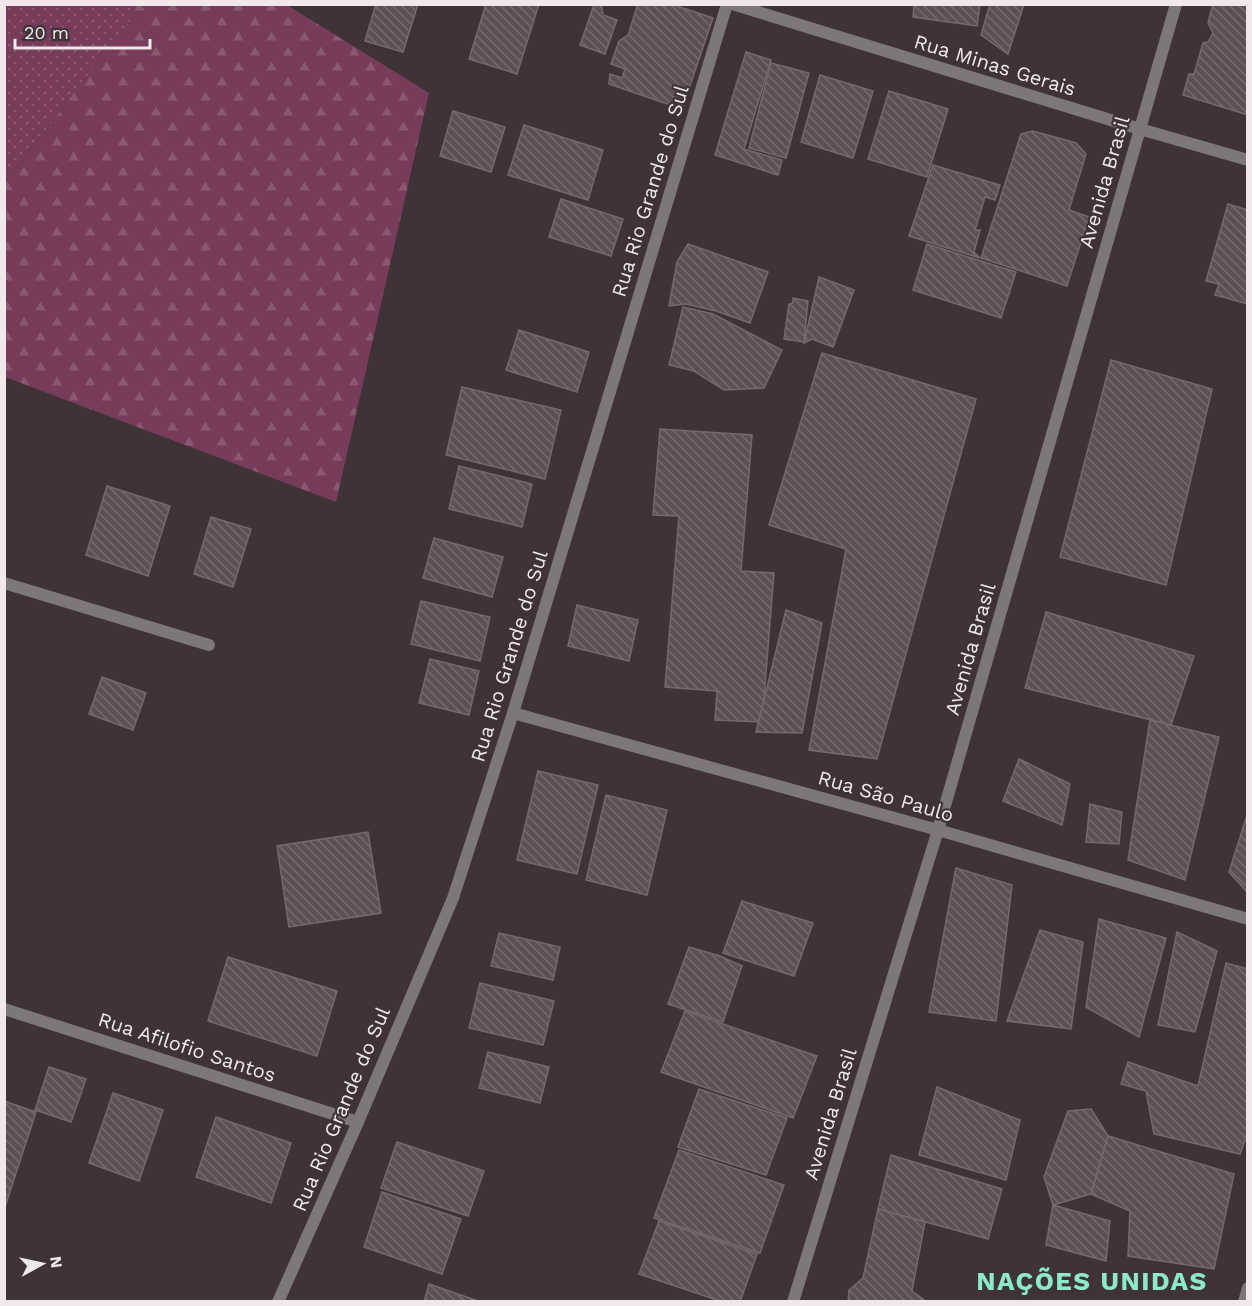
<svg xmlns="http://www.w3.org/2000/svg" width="1252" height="1306" font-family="'Work Sans',sans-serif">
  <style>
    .grass { fill: url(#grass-dots) }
    .forest { fill: url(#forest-firs) }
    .building { fill: url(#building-back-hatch); stroke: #76686e; stroke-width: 1.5 }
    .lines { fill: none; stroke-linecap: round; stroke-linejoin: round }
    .street { stroke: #7d7779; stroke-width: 12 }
    .labels { text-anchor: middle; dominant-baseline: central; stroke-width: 4.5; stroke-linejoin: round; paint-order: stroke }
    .street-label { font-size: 20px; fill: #f0e8eb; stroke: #3f3338 }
    .district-label { font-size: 26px; font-weight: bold; letter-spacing: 1.5px; fill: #8ceacb; stroke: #3f3338 }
  </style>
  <defs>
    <pattern id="grass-dots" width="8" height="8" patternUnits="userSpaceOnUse" patternTransform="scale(1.5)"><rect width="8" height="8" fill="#763c59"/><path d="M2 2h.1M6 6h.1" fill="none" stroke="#8a5871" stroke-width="1.8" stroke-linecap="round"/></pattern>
    <pattern id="forest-firs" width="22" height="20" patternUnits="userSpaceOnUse" patternTransform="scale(1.5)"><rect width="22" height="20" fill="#763c59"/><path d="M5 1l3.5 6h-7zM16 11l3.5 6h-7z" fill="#8a5871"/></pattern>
    <pattern id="building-back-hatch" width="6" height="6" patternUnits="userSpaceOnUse" patternTransform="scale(1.5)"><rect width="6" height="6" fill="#5c5055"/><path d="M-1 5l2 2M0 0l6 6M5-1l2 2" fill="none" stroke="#74696e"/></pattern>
  </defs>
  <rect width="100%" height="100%" fill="#3f3338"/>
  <!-- grass -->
  <polygon class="grass" points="5,5 134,5 135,15 15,170 5,168"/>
  <!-- forest -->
  <polygon class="forest" points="134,5 287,5 429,93 336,502 5,377 5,168 15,170 134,15"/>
  <!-- building -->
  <g class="building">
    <polygon points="376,4 418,4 403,52 365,41"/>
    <polygon points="486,4 539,4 517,74 469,59"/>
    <polygon points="601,4 603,15 617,20 605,54 580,45 594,5"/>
    <polygon points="638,4 671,4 713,18 682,109 609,84 610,74 622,78 625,69 611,64 619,41 628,35"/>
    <polygon points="914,4 980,4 977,26 913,17"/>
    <polygon points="990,4 1024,4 1008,54 981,35"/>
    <polygon points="1213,4 1248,4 1248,115 1183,95 1189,74 1194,74 1203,43 1208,42 1213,33 1208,23"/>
    <polygon points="746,52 771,60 744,149 782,160 778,175 715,155"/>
    <polygon points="771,63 809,73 786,158 749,148"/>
    <polygon points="820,75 873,91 853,158 801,142"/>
    <polygon points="889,91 948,109 927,177 868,159"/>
    <polygon points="453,111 505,127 491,172 440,156"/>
    <polygon points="524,125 603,150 588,200 508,175"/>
    <polygon points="1033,131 1076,143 1086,154 1069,210 1089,217 1067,286 981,258 1021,134"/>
    <polygon points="933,165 1000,185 995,200 985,197 975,230 980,230 974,252 980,258 909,236"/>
    <polygon points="561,199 623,219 611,256 549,237"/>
    <polygon points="1228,204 1248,210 1248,304 1215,295 1219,284 1206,281"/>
    <polygon points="688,244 768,272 750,323 716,311 686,304 669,306 677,262"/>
    <polygon points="927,244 1016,272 1001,318 913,290"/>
    <polygon points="819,277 854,290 833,347 812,339 804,343"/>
    <polygon points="793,298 808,301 804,342 784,339 789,304 793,303"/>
    <polygon points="683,307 713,314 782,350 764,388 724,390 694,371 669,365"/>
    <polygon points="519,330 589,352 577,392 506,370"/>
    <polygon points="822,353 976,399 877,759 809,750 846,549 769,525"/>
    <polygon points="1111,360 1212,389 1166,585 1060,557"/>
    <polygon points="462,387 561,410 545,479 446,455"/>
    <polygon points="660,429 752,435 741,571 774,573 762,722 715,720 717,691 665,687 679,516 653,515"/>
    <polygon points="459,466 532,484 522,527 449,509"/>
    <polygon points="107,486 170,506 148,576 86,555"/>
    <polygon points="211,517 251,529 233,587 194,574"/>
    <polygon points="434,538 503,557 492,597 423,578"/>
    <polygon points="421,601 490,617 480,661 411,644"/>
    <polygon points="577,605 638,620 629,661 568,646"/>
    <polygon points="786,610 822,623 802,733 756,732"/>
    <polygon points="1046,612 1194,656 1171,725 1025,688"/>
    <polygon points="430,659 479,671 469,715 419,703"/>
    <polygon points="102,677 146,693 133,730 89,714"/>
    <polygon points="1150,720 1219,737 1185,880 1128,860"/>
    <polygon points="1019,759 1070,784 1062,825 1003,801"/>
    <polygon points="538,771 598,785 577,874 517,860"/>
    <polygon points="606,795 667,810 647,895 586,880"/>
    <polygon points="1090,804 1122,812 1119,844 1086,842"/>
    <polygon points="1248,812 1248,893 1229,872"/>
    <polygon points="368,832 381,913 289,927 277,846"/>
    <polygon points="956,868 1012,885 996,1021 929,1012"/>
    <polygon points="742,901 813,923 794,976 723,953"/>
    <polygon points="1099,919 1166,938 1139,1037 1086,1007"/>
    <polygon points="1040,930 1083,942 1071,1029 1007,1021"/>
    <polygon points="1177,932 1217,951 1195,1032 1158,1025"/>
    <polygon points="499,933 560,947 553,980 491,966"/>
    <polygon points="689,947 720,956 742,966 723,1022 668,1004"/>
    <polygon points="228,957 337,991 317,1056 208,1021"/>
    <polygon points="1226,963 1248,969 1248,1132 1240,1154 1154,1134 1146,1091 1121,1084 1128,1062 1198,1086"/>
    <polygon points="480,983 554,1001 543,1045 469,1028"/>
    <polygon points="685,1011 817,1056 793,1118 661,1072"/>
    <polygon points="488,1052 549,1067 540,1103 479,1088"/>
    <polygon points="49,1067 86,1079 71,1122 35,1110"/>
    <polygon points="937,1087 1020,1120 1006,1180 919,1155"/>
    <polygon points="699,1089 787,1118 766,1175 678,1147"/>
    <polygon points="113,1093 163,1110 139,1181 89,1163"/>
    <polygon points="4,1101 36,1112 5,1207 4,1207"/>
    <polygon points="1091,1109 1108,1136 1091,1194 1053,1205 1044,1177 1068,1111"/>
    <polygon points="216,1117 291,1143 271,1203 196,1177"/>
    <polygon points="1108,1136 1234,1174 1214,1269 1128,1256 1130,1211 1091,1194"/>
    <polygon points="397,1142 484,1171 468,1216 381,1188"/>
    <polygon points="679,1150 784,1185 760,1253 654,1218"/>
    <polygon points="891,1155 1002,1189 988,1239 878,1209"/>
    <polygon points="382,1192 461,1219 442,1274 364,1247"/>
    <polygon points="1053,1205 1110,1221 1106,1261 1046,1245"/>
    <polygon points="878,1209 925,1222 912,1291 927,1302 848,1302 849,1290 863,1278"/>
    <polygon points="659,1221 757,1254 740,1302 723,1302 639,1274"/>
    <polygon points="429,1284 481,1302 424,1302"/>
  </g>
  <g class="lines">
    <!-- street -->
    <g class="street">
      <polyline points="732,4 1140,129 1248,160"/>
      <polyline points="4,583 209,645"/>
      <polyline points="513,713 938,830 1248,919"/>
      <polyline points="4,1009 358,1122"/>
      <polyline points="278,1302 358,1122 453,898 513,713 727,4"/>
      <polyline points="793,1302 938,830 1176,4"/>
      <polyline points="1244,1302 1248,1288"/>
    </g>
  </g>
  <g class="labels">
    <!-- street labels -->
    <g class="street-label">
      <text transform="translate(995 65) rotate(17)">Rua Minas Gerais</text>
      <text transform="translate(1104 182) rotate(-74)">Avenida Brasil</text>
      <text transform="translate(650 191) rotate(-73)">Rua Rio Grande do Sul</text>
      <text transform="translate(970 649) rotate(-74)">Avenida Brasil</text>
      <text transform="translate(509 656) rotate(-73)">Rua Rio Grande do Sul</text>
      <text transform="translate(886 796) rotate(16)">Rua São Paulo</text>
      <text transform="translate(187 1047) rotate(18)">Rua Afilofio Santos</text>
      <text transform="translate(341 1109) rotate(-67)">Rua Rio Grande do Sul</text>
      <text transform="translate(830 1114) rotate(-73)">Avenida Brasil</text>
    </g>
    <!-- district labels -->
    <g class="district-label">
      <text x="1092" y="1281">NAÇÕES UNIDAS</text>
    </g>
  </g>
  <!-- border -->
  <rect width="1252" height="1306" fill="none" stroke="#f0e8eb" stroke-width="12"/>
  <!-- north arrow -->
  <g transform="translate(42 1264) rotate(82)" stroke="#3f3338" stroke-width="4.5" paint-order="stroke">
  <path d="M0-4.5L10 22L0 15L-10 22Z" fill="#f0e8eb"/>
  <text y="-9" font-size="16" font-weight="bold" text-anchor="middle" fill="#f0e8eb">N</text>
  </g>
  <!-- scale -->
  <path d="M15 39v9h135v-9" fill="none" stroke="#f0e8eb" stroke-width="3"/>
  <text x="24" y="39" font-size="18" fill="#f0e8eb" stroke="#3f3338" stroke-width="4.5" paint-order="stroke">20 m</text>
</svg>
